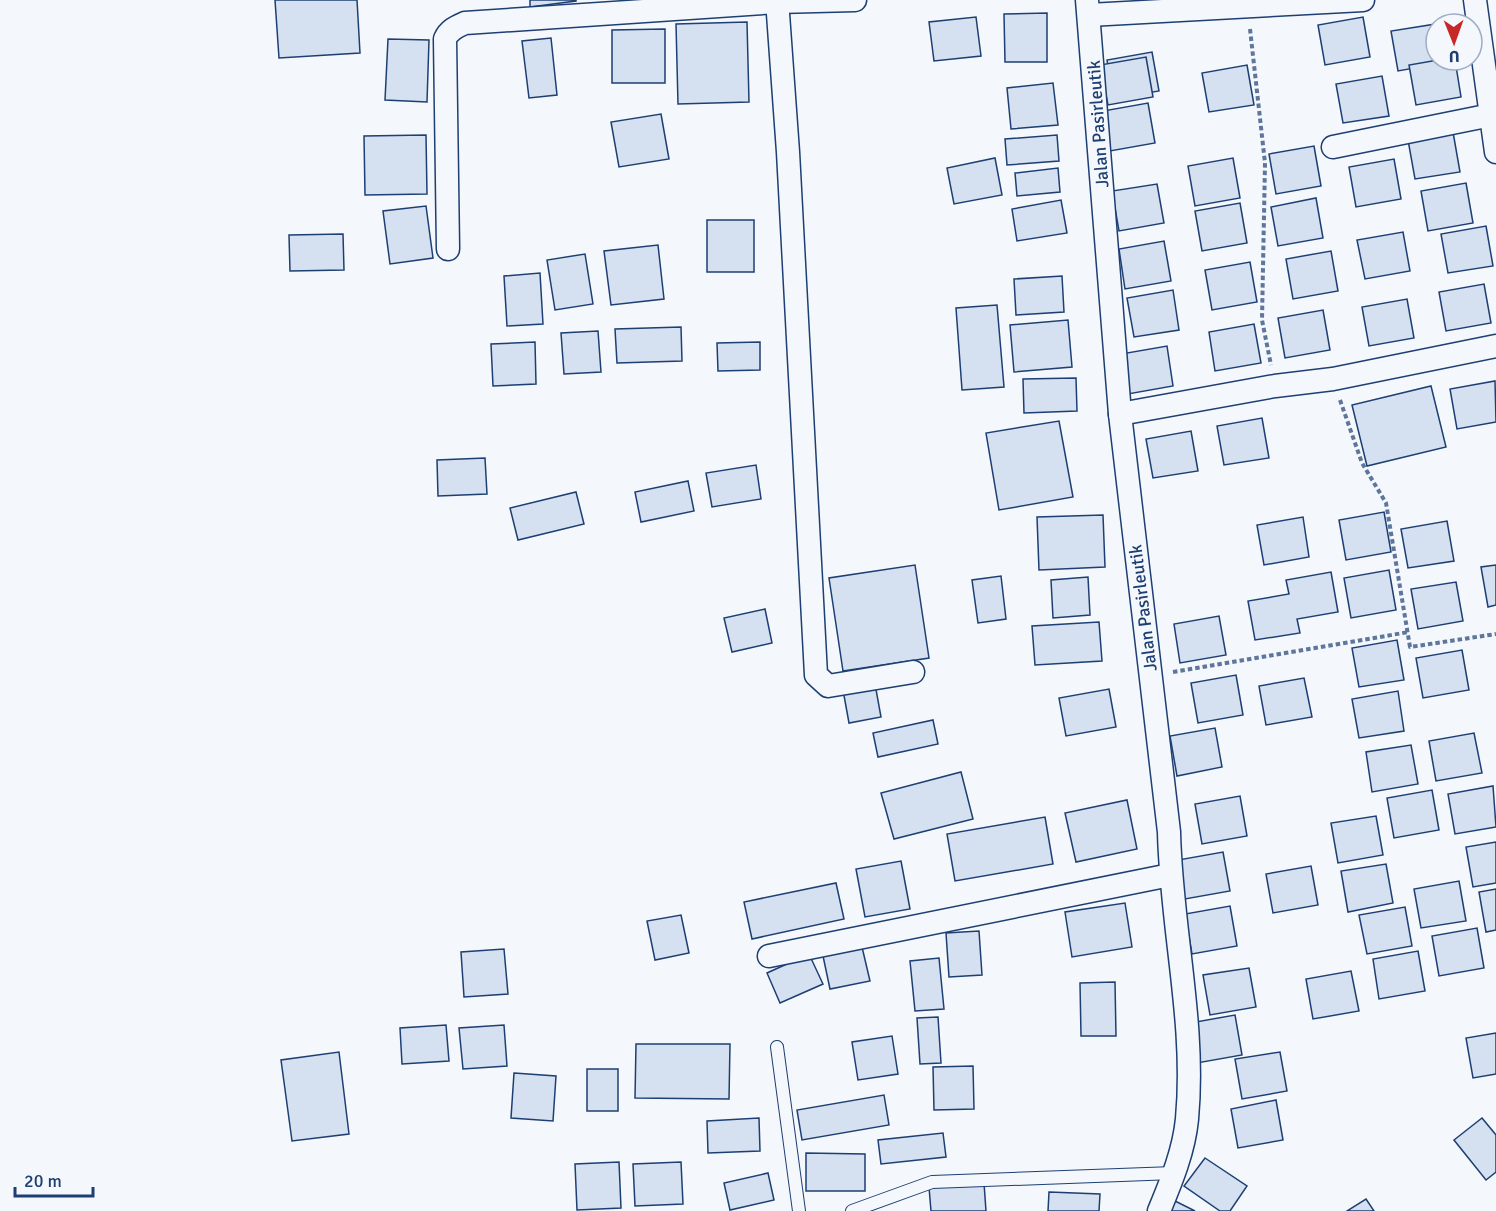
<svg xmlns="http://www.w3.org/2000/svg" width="1496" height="1211" font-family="Signika,sans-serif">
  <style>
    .building { fill: #d5e0f0; stroke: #1d3f73; stroke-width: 1.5 }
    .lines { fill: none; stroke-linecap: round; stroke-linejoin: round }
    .service-casing { stroke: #1d3f73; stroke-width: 14 }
    .minor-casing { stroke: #1d3f73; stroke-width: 25 }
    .path { stroke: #5e769c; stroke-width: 4; stroke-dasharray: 4.5 3; stroke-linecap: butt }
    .service { stroke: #f4f7fb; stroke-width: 12 }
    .minor { stroke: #f4f7fb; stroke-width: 22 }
    .labels { text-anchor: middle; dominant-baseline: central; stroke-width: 4.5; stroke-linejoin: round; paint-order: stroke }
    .street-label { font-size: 18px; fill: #1d3f73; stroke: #f4f7fb }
  </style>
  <rect width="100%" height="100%" fill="#f4f7fb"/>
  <!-- building -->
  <g class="building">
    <polygon points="275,0 357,0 360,53 279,58"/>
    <polygon points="530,0 576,0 576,1 530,7"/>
    <polygon points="1047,13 1047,62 1005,62 1004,14"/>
    <polygon points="976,17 981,56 934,61 929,22"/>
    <polygon points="1363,17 1370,57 1325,65 1318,25"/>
    <polygon points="747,22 749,102 678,104 676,24"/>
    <polygon points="1436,24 1436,60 1442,60 1443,63 1398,71 1391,31"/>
    <polygon points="665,29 665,83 612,83 612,30"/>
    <polygon points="551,38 557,95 529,98 522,41"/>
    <polygon points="388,39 429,40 427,102 385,100"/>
    <polygon points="1152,52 1159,91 1113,99 1107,60"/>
    <polygon points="1146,57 1153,97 1108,105 1100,65"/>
    <polygon points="1438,60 1455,60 1461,97 1416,105 1409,65"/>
    <polygon points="1247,65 1254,105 1209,112 1202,73"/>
    <polygon points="1382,76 1389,116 1343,123 1336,84"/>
    <polygon points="1053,83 1058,125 1011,129 1007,88"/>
    <polygon points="1148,103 1155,143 1110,151 1103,111"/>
    <polygon points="661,114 669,159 619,167 611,122"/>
    <polygon points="1453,132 1460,172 1415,179 1408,140"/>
    <polygon points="426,135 427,194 365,195 364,136"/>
    <polygon points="1057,135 1059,161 1007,165 1005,139"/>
    <polygon points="1314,146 1321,186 1276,194 1269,154"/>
    <polygon points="995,158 1002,195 954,204 947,168"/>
    <polygon points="1233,158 1240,198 1195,206 1188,166"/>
    <polygon points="1394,159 1401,199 1356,207 1349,167"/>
    <polygon points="1058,168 1060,192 1017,196 1015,173"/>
    <polygon points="1466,183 1473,223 1428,231 1421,191"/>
    <polygon points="1157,184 1164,223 1119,231 1112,191"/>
    <polygon points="1316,198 1323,238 1278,246 1271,207"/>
    <polygon points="1061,200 1067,233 1017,241 1012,209"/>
    <polygon points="1240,203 1247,243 1202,251 1195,211"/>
    <polygon points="426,206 433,258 390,264 383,211"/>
    <rect x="707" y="220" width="47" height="52"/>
    <polygon points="1486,226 1493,266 1448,273 1441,234"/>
    <polygon points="1403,232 1410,271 1365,279 1357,240"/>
    <polygon points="343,234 344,270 290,271 289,235"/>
    <polygon points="1164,241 1171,281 1125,289 1119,249"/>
    <polygon points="658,245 664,299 611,305 604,251"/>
    <polygon points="1331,251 1338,291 1293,299 1286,259"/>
    <polygon points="585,254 593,304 555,310 547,260"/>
    <polygon points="1250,262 1257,302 1212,310 1205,270"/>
    <polygon points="540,273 543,324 507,326 504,276"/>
    <polygon points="1062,276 1064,312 1016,315 1014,279"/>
    <polygon points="1484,284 1491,323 1446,331 1439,292"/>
    <polygon points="1173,290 1179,330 1134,337 1127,298"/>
    <polygon points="1407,299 1414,338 1369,346 1362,307"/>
    <polygon points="997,305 1004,387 962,390 956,308"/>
    <polygon points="1323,310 1330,350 1285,358 1278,318"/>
    <polygon points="1068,320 1072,367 1014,372 1010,325"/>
    <polygon points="1254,324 1261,363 1215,371 1209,332"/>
    <polygon points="681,327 682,361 617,363 615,329"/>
    <polygon points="598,331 601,372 564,374 561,333"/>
    <polygon points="535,342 536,384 493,386 491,344"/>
    <polygon points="760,342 760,370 718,371 717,343"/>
    <polygon points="1167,346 1173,386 1128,394 1121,354"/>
    <polygon points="1076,378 1077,411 1024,413 1023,379"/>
    <polygon points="1495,381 1496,422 1457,429 1450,389"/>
    <polygon points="1431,386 1446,447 1367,466 1352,405"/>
    <polygon points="1262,418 1269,458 1224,465 1217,426"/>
    <polygon points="1059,421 1073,497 999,510 986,433"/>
    <polygon points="1191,431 1198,471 1153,478 1146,439"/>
    <polygon points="485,458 487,494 438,496 437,460"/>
    <polygon points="756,465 761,499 712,507 706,473"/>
    <polygon points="688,481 694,511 641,522 635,492"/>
    <polygon points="576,492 584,524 518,540 510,508"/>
    <polygon points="1384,512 1391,552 1346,560 1339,520"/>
    <polygon points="1103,515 1105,567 1039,570 1037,517"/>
    <polygon points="1303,517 1309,557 1264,565 1257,525"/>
    <polygon points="1447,521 1454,561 1408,568 1401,529"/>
    <polygon points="915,565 929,658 843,671 829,578"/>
    <polygon points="1496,565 1496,605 1488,607 1481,567"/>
    <polygon points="1389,570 1396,610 1351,618 1344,578"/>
    <polygon points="1331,572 1338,612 1297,619 1300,633 1255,640 1248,601 1289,594 1286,580"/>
    <polygon points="1001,576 1006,619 978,623 972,580"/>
    <polygon points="1088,577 1090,615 1053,618 1051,580"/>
    <polygon points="1456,582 1463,621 1418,629 1411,589"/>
    <polygon points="765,609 772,643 732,652 724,618"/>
    <polygon points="1219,616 1226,655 1180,663 1174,624"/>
    <polygon points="1099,622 1102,661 1035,665 1032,626"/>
    <polygon points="1397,640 1404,680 1359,687 1352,648"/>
    <polygon points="1462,650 1469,690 1423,698 1416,658"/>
    <polygon points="1236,675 1243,715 1198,723 1191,683"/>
    <polygon points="1304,678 1312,717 1266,725 1259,686"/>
    <polygon points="875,684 881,717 849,723 843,690"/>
    <polygon points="1109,689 1116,727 1066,736 1059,698"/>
    <polygon points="1398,691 1404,731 1359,738 1352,699"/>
    <polygon points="933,720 938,744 878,757 873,733"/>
    <polygon points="1215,728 1222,767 1177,776 1170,736"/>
    <polygon points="1474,733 1482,773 1436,781 1429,741"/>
    <polygon points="1411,745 1418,784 1372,792 1366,752"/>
    <polygon points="961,772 973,819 894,839 881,793"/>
    <polygon points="1493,786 1496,827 1455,834 1448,794"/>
    <polygon points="1432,790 1439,830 1394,838 1387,798"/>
    <polygon points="1240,796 1247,836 1202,844 1195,804"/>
    <polygon points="1127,800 1137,849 1076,862 1065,813"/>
    <polygon points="1376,816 1383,855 1338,863 1331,823"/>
    <polygon points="1045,817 1053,864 955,881 947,834"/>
    <polygon points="1496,842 1496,883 1473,887 1466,847"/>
    <polygon points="1223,852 1230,891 1185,899 1178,860"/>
    <polygon points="901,861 910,909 865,917 856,869"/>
    <polygon points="1386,864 1393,903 1348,912 1341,871"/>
    <polygon points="1311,866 1318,905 1273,913 1266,874"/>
    <polygon points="1459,881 1466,921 1421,928 1414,889"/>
    <polygon points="836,883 844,919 752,939 744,902"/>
    <polygon points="1496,889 1496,930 1486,932 1479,892"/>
    <polygon points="1125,903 1132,947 1072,957 1065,912"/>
    <polygon points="1230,906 1237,946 1192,954 1185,914"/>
    <polygon points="1405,907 1412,946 1367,954 1359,915"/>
    <polygon points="681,915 689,953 655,960 647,921"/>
    <polygon points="1477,928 1484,968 1439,976 1432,936"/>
    <polygon points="979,931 982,975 949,977 946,933"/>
    <polygon points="862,947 870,981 830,989 823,956"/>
    <polygon points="504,949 508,994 464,997 461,952"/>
    <polygon points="1418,951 1425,991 1379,999 1373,959"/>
    <polygon points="809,954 823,984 780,1003 767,973"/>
    <polygon points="939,958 944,1009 915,1011 910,961"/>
    <polygon points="1249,968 1256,1007 1210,1015 1203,975"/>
    <polygon points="1351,971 1359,1011 1313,1019 1306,979"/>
    <polygon points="1115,982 1116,1036 1081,1036 1080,983"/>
    <polygon points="1235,1015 1242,1055 1197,1063 1190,1023"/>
    <polygon points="938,1017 941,1063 920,1064 917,1018"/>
    <polygon points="446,1025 449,1061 402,1064 400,1028"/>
    <polygon points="504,1025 507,1066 463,1069 459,1028"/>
    <polygon points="1496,1033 1496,1074 1473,1078 1466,1038"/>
    <polygon points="892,1036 898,1074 858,1080 852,1042"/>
    <polygon points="636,1044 730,1044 729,1099 635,1098"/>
    <polygon points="339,1052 349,1134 292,1141 281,1060"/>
    <polygon points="1280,1052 1287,1091 1242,1099 1235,1059"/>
    <polygon points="973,1066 974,1109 934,1110 933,1067"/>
    <rect x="587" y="1069" width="31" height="42"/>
    <polygon points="514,1073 556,1076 553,1121 511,1118"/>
    <polygon points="884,1095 889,1125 802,1140 797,1110"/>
    <polygon points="1276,1100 1283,1140 1238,1148 1231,1109"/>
    <polygon points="759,1118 760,1151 708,1153 707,1121"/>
    <polygon points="1482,1118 1496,1135 1496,1172 1486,1180 1454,1140"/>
    <polygon points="943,1133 946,1157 881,1164 878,1140"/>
    <polygon points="806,1153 865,1154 865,1191 806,1191"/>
    <polygon points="1205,1158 1247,1186 1230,1211 1220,1211 1184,1186"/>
    <polygon points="619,1162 621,1208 577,1210 575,1164"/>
    <polygon points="681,1162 683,1204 635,1206 633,1164"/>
    <polygon points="768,1173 774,1200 730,1210 724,1183"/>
    <polygon points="984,1183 986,1211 931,1211 929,1187"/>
    <polygon points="1049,1192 1100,1194 1099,1211 1048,1211"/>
    <polygon points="1171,1199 1195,1211 1165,1211"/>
    <polygon points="1366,1199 1374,1211 1347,1211"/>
  </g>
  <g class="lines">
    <!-- service casing -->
    <g class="service-casing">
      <g id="service">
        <polyline points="777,1047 799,1211"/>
        <polyline points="852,1211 932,1182 1174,1173"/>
      </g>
    </g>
    <!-- minor casing -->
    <g class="minor-casing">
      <g id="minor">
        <polyline points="777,0 788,152 816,675 828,686 913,672"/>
        <path d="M1087,0L1120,414L1169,832C1171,928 1196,1023 1187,1119C1184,1151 1171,1182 1159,1211"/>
        <polyline points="1475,0 1496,152"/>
        <polyline points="1089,15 1363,0"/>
        <polyline points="1333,147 1496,114"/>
        <path d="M448,249L445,39C449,30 456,27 465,23L777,2L855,0"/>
        <polyline points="1120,414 1275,386 1333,379 1496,346"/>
        <polyline points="769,956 1170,875"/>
      </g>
    </g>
    <!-- path -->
    <g class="path">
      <polyline points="1250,29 1265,163 1262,320 1271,365"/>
      <polyline points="1340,400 1362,463 1386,503 1410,647 1496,634"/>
      <polyline points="1173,672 1409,632"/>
    </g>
    <!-- service -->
    <use href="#service" class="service"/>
    <!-- minor -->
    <use href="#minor" class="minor"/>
  </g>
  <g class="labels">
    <!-- street labels -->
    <g class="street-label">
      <text transform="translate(1098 124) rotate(-94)">Jalan Pasirleutik</text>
      <text transform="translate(1143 608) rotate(-97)">Jalan Pasirleutik</text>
    </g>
  </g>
  <!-- north arrow -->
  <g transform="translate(1454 42) rotate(179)"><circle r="28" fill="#f4f7fb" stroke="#9eadc5" stroke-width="1.5"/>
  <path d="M0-4.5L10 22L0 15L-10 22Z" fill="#c62828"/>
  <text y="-9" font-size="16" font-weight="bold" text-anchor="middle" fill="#1d3f73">U</text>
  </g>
  <!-- scale -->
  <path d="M15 1187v9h78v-9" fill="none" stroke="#1d3f73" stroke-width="3"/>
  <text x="24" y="1187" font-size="18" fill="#1d3f73" stroke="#f4f7fb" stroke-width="4.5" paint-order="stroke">20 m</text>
</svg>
